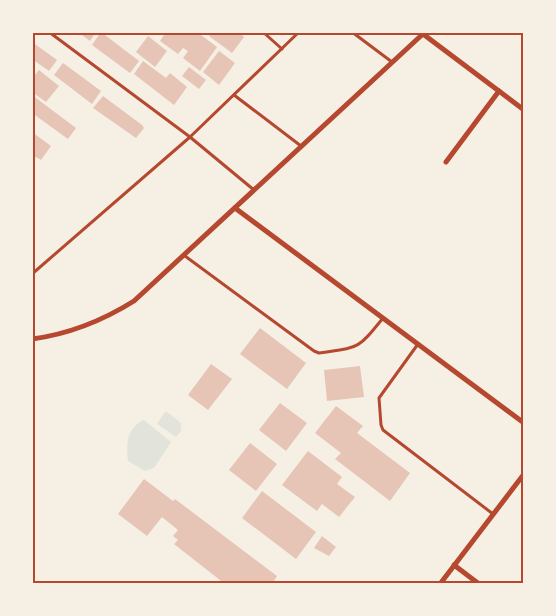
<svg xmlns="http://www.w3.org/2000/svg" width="556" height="616" font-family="'DM Sans',sans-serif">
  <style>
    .green { fill: #e2e4dc }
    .building { fill: #e6c5b7 }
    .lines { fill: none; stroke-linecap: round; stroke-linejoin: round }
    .service { stroke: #b5482f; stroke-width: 3 }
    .minor { stroke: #b5482f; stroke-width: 5 }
    .neatline { fill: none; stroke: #b5482f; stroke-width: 2 }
  </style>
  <rect width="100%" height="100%" fill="#f6efe4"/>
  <!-- green -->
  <g class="green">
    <polygon points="165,412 167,412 181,423 181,431 176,437 157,424"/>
    <path d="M144,420L171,442L154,468L145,471L128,461C126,445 126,428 144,420Z"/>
  </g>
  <!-- building -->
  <g class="building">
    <polygon points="78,32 96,32 90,41"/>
    <polygon points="101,32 139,61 130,73 92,45"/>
    <polygon points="166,32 197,32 217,47 200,71 183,58 188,51 183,48 178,54 160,41"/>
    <polygon points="212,32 239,32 244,37 232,53 209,36"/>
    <polygon points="148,36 167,51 155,67 136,52"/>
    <polygon points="32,42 57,60 49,71 32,59"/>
    <polygon points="219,51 235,63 219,85 203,72"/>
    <polygon points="143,61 166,78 170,73 187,87 174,105 134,74"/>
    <polygon points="63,63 101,91 92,104 54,75"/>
    <polygon points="189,67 206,80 199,89 182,76"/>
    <polygon points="39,70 59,86 46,102 32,92 32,78"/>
    <polygon points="32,95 76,128 68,139 32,113"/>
    <polygon points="103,96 142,125 144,128 136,138 93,108"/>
    <polygon points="32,132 51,146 41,160 36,157 32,162"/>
    <polygon points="260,328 306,363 287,389 240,354"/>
    <polygon points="211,364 232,379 208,410 188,395"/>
    <polygon points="360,366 364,397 327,401 324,370"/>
    <polygon points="280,403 307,423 286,451 259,430"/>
    <polygon points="336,406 363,426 357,433 410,473 390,501 335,459 341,453 315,433"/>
    <polygon points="250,443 277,464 256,491 229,470"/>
    <polygon points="308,451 342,477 337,484 355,497 339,517 322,504 317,511 282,485"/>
    <polygon points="144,479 173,501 175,499 277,576 274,581 277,584 225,584 174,544 178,540 173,536 178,530 162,517 147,536 118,514"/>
    <polygon points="262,491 316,532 296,559 242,518"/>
    <polygon points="322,536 336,547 329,556 314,548"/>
  </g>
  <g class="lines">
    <!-- service -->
    <g class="service">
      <polyline points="49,32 190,137 299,32"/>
      <polyline points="263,32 282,49"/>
      <polyline points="352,32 392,62"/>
      <polyline points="234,95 301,146"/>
      <path d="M185,256L314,351L319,353C360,347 357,350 383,318"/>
      <polyline points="32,274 190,137 254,190"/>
      <polyline points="418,344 379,398 381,425 383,430 493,514"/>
    </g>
    <!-- minor -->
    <g class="minor">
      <polyline points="423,34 524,110"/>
      <polyline points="446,162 499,91"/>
      <polyline points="235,208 524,423"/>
      <path d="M32,339C70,334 102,321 134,301L425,32"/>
      <polyline points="454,565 479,584"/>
      <polyline points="440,584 524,474"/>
    </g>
  </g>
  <!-- border -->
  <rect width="556" height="616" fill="none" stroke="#f6efe4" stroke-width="68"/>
  <rect x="34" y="34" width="488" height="548" class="neatline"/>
</svg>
